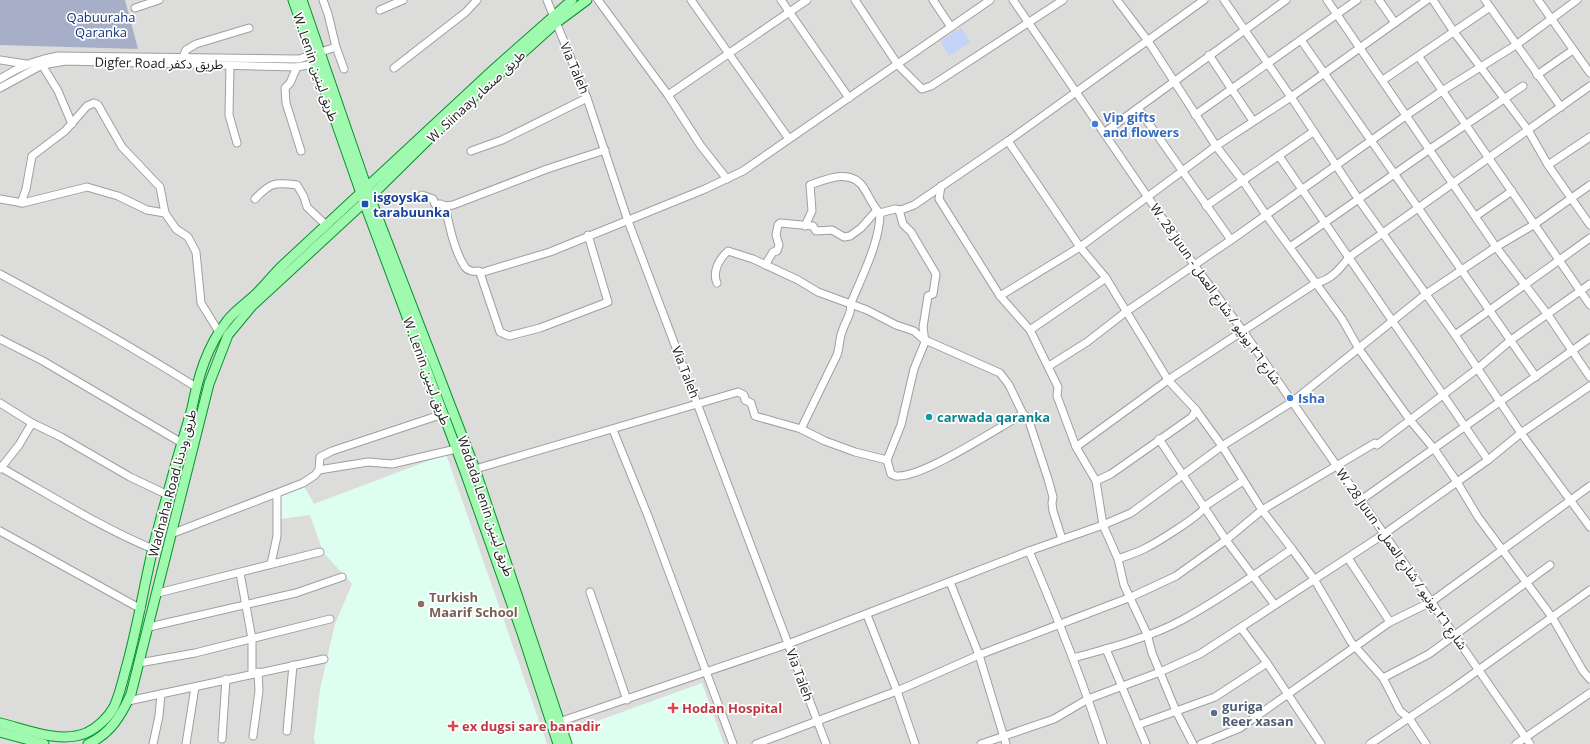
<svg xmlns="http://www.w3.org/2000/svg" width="1590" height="744" font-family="'Open Sans','Noto Sans Arabic',sans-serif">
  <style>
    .residential { fill: #dcdcdb }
    .education { fill: #defef1 }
    .cemetery { fill: #a6afc7 }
    .park { fill: #c3d4f8 }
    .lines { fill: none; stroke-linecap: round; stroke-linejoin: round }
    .minor-casing { stroke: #9f9f9f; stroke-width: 9 }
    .major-casing { stroke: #04942b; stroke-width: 11 }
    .minor { stroke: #fff; stroke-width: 7 }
    .major { stroke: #9ff9ae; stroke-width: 9 }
    .shop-dot { fill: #3f7fe0; stroke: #fff; stroke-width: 1.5 }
    .transit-dot { fill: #1a4fb4; stroke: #fff; stroke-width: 1.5 }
    .culture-dot { fill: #0f9aa8; stroke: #fff; stroke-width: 1.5 }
    .education-dot { fill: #8d6e63; stroke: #fff; stroke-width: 1.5 }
    .health-dot { fill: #e0444e; stroke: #fff; stroke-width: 1.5 }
    .service-dot { fill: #5c6f8a; stroke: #fff; stroke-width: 1.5 }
    .labels { text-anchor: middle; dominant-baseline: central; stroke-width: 3.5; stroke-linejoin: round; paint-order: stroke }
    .park-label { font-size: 13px; fill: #0f317a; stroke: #fff }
    .street-label { font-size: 13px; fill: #1e1e1e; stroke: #fff }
    .shop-label { font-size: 13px; font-weight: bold; fill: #366cbe; stroke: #fff; text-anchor: start }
    .transit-label { font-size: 13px; font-weight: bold; fill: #164399; stroke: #fff; text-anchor: start }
    .culture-label { font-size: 13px; font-weight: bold; fill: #0d838f; stroke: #fff; text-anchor: start }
    .education-label { font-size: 13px; font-weight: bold; fill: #785e54; stroke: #fff; text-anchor: start }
    .service-label { font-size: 13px; font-weight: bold; fill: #4e5e75; stroke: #fff; text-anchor: start }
    .health-label { font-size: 13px; font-weight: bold; fill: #be3a42; stroke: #fff; text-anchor: start }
  </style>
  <rect width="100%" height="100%" fill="#e5efe7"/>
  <!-- residential -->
  <rect class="residential" x="0" y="0" width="1590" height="744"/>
  <!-- education -->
  <g class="education">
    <polygon points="446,454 547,744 315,744 314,738 320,689 335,624 352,584 323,552 310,515 281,519 280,496 304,486 314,504"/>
    <polygon points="702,683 724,744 572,744 567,732"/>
  </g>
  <!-- cemetery -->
  <polygon class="cemetery" points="0,0 125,0 138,49 0,45"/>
  <!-- park -->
  <polygon class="park" points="961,28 970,42 949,56 940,41"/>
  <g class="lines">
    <!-- minor casing -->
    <g class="minor-casing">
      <g id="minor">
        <polyline points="547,0 587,98 628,221 826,744"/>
        <polyline points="598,0 668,95 701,146 727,179"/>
        <polyline points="691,0 789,139"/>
        <polyline points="781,0 849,98"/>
        <polyline points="855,0 898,65 922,89 931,86 1063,0"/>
        <polyline points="933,0 951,27"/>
        <polyline points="1013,0 1195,266 1243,331 1530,744"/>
        <polyline points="1117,0 1148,41 1216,146 1243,181 1266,215 1342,319 1359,349 1410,420 1435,450 1457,482 1478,517 1552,617 1583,671 1590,679"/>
        <polyline points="1224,0 1291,97 1359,200 1455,335 1521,433 1590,527"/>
        <polyline points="1327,0 1496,247 1548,315 1590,377"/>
        <polyline points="1379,0 1395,23"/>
        <polyline points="1433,0 1454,32 1528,130 1548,165 1590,225"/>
        <polyline points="1485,0 1561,107"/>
        <polyline points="1538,0 1590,73"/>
        <polyline points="135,8 159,0"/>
        <polyline points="380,10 403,0"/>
        <polyline points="1301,40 1536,377"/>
        <polyline points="336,47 344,69"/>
        <polyline points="1209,55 1253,121"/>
        <polyline points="183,57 186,50 196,44 249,28"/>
        <polyline points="1419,57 1590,305"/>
        <polyline points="0,60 26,64"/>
        <polyline points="42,65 58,91 72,124"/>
        <polyline points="230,65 229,115 237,143"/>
        <polyline points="297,67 290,83 285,88 286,103 301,151"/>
        <polyline points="394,68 466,12 477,0"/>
        <polyline points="1537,75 1573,50"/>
        <path d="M0,79C19,67 37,59 58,56L299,59L336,47L328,14L323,0"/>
        <polyline points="1383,80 1490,7"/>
        <polyline points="0,88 42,65 66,61 297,67 319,63"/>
        <polyline points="668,95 807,0"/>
        <polyline points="1138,108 1231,240"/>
        <polyline points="1195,115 1357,0"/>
        <polyline points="1105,132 1286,0"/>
        <polyline points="1008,141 1080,247 1106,278 1168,380 1196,410 1222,446 1262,510 1292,549 1314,579 1351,642 1383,678 1400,711 1409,718 1426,744"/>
        <polyline points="471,151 502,140 587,98"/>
        <polyline points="1279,156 1488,460"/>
        <polyline points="1548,165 1590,137"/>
        <polyline points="941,186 939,199 1000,296 1030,330 1058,387 1057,396 1076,447 1096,481 1103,525 1118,559 1124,585 1147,634 1152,653 1176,711 1193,744"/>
        <polyline points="422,195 433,199 435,204 441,204 445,206 453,205 547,169 605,150"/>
        <polyline points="0,199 23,203 87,187 118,196 147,210 165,213 176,229 188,237 196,252 201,303 219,332"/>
        <path d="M255,199C271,182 275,182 297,185L304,197L307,207L326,225"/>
        <polyline points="21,203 26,189 32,156 65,131 87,106 94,103 98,105 122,147 160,187 165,213"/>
        <path d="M445,206C449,224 454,251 465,267C468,271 474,272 479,271L480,273L550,252L705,189L743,171L990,0"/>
        <polyline points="1206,206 1313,132"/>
        <polyline points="1476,216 1512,191"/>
        <path d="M805,226L812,211L810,185C829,178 853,168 865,190C870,198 873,207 880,213L895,209L901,210L914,205L1008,141L1204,0"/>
        <polyline points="1290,247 1430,149 1523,86"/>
        <polyline points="765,265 773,252 777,251 779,245 776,235 778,225 780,223 813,226 816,231 832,230 844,237 850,236 861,228 877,210"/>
        <polyline points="480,273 500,332 509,336 540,328 608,302 588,235"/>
        <path d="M0,274C67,310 132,347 196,387"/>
        <path d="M717,283C712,272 719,259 728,251L753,259L798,280L818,292L867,310L896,325L914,331L923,339L1000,373L1009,385L1023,414L1028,418L1048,479L1053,497L1052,503L1053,511L1062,539"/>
        <polyline points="1000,296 1080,247 1216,146 1291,97 1427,0"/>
        <polyline points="1030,330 1106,278"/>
        <polyline points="1455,335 1590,238"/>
        <polyline points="0,339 43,361 182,443"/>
        <polyline points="1049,366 1087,342 1127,311 1231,240 1407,115 1442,91 1516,45 1577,0"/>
        <polyline points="0,403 32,423 61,437 130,477 168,495"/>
        <path d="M801,429L837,355C840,347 839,339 842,332C844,325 848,319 850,312C851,309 850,306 851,303C862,276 880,242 880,213"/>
        <polyline points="613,430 648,516 733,744"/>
        <polyline points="1159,439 1226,540 1274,604"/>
        <path d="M1076,447L1168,380L1316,283C1331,280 1340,269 1349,257L1590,86"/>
        <path d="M887,460L891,474C893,475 896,477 899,476C927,475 996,429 1023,414"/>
        <path d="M0,467C50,495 100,527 153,549"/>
        <polyline points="0,469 19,445 32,423"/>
        <polyline points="319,470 320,457 332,451 443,414"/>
        <polyline points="465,472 738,392 744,395 745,400 751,403 755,416 801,429 825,441 855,452 887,460 901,425 914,369 925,342 923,327 928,296 933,294 936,274 911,232 903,224 899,210"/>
        <polyline points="1096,481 1111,474 1192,417 1196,410"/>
        <polyline points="1361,500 1590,338"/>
        <polyline points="0,531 141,609"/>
        <polyline points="171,534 303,483 315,475 319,470 368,462 392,464 456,449"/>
        <path d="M1029,551C1056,614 1082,678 1103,744"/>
        <polyline points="1348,558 1390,622"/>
        <path d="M1118,559C1126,556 1136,553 1144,549C1154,544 1204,514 1205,506L1243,481"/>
        <polyline points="271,564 277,536 277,494"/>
        <polyline points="240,573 252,639 252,674"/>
        <polyline points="950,582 979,655 1006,744"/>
        <polyline points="590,592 627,700"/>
        <polyline points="158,593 320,552"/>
        <polyline points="867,615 897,691 915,744"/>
        <polyline points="149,627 296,593 342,577"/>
        <polyline points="1241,628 1267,663 1321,744"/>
        <polyline points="1106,649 1146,744"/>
        <path d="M1073,658C1107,649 1151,637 1182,620C1221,599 1257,573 1292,549"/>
        <polyline points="139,663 195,653 330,619"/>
        <polyline points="1383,678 1429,654 1550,565"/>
        <polyline points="128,701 324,659"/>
        <polyline points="559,722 788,644 1029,551 1103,525 1131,513 1222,446 1292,402 1426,294 1496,247 1535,224 1590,185"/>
        <polyline points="1138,725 1215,697 1267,663"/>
        <polyline points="287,731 293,665"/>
        <polyline points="253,736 259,691 258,672"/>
        <polyline points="222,739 226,679"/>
        <polyline points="153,744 159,716 161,694"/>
        <polyline points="186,744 195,687"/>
        <polyline points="756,744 897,691 979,655 1131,597 1176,576 1226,540 1262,510 1375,443 1377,445 1477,369 1511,340 1590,284"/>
        <polyline points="981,744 1054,719 1088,699 1160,672 1200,654 1384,534 1488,460 1521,433 1590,386"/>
        <polyline points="1201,744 1240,728 1390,622 1431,602 1590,486"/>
        <polyline points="1370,744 1452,689 1590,590"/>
        <polyline points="1516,744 1590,693"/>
      </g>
    </g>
    <!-- major casing -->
    <g class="major-casing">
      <g id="major">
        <polyline points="293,0 364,202 465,472 523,636 558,744"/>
        <polyline points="302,0 370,197 475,469 567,744"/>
        <polyline points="458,111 556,23 587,0"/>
        <path d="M0,723C25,729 60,744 86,733C97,728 108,718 114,707C119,696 122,684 125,672C137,631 143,590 153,548C165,502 178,455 192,408C198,377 207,346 227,321C235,310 247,303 257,293C265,285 273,275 282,266L495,68L572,0"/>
        <polyline points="0,732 44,744"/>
        <path d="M88,744C110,734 121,716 131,694L209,384L228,335L252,306L370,197L447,121"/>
      </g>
    </g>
    <!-- minor -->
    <use href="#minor" class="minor"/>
    <!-- major -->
    <use href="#major" class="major"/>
  </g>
  <!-- markers -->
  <g class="shop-dot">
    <circle cx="1095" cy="124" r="4"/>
    <circle cx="1290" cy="398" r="4"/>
  </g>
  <rect class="transit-dot" x="361" y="200" width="8" height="8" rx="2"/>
  <circle class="culture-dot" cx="929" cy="417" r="4"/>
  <circle class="education-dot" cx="421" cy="604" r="4"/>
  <g class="health-dot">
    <path d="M671 702h4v4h4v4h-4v4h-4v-4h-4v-4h4z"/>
    <path d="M451 720h4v4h4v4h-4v4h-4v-4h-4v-4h4z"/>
  </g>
  <circle class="service-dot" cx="1214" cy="713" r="4"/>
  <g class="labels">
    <!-- park labels -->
    <g class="park-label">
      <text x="101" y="17">Qabuuraha<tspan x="101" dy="15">Qaranka</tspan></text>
    </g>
    <!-- street labels -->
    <g class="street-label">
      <text transform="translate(159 63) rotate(1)">Digfer Road طريق دكفر</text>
      <text transform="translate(316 67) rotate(71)">W. Lenin طريق لينين</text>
      <text transform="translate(575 68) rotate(67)">Via Taleh</text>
      <text transform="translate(476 96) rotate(-43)">W. Siinaay طريق صنعاء</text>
      <text transform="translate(1216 294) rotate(55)">W. 28 Juun - شارع ٢٦ يونيو / شارع العمل</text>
      <text transform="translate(427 371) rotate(70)">W. Lenin طريق لينين</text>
      <text transform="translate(686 372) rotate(69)">Via Taleh</text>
      <text transform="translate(172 483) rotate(-75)">Wadnaha Road طريق وددنا</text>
      <text transform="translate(486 506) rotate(71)">Wadada Lenin طريق لينين</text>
      <text transform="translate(1402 559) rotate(55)">W. 28 Juun - شارع ٢٦ يونيو / شارع العمل</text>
      <text transform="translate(800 675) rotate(70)">Via Taleh</text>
    </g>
    <!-- shop labels -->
    <g class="shop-label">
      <text x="1103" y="117">Vip gifts<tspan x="1103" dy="15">and flowers</tspan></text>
      <text x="1298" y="398">Isha</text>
    </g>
    <!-- transit labels -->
    <g class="transit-label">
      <text x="373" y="197">isgoyska<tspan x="373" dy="15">tarabuunka</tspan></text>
    </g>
    <!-- culture labels -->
    <g class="culture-label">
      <text x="937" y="417">carwada qaranka</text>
    </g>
    <!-- education labels -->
    <g class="education-label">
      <text x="429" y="597">Turkish<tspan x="429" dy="15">Maarif School</tspan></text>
    </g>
    <!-- service labels -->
    <g class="service-label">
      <text x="1222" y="706">guriga<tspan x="1222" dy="15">Reer xasan</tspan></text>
    </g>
    <!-- health labels -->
    <g class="health-label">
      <text x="682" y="708">Hodan Hospital</text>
      <text x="462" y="726">ex dugsi sare banadir</text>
    </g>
  </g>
</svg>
